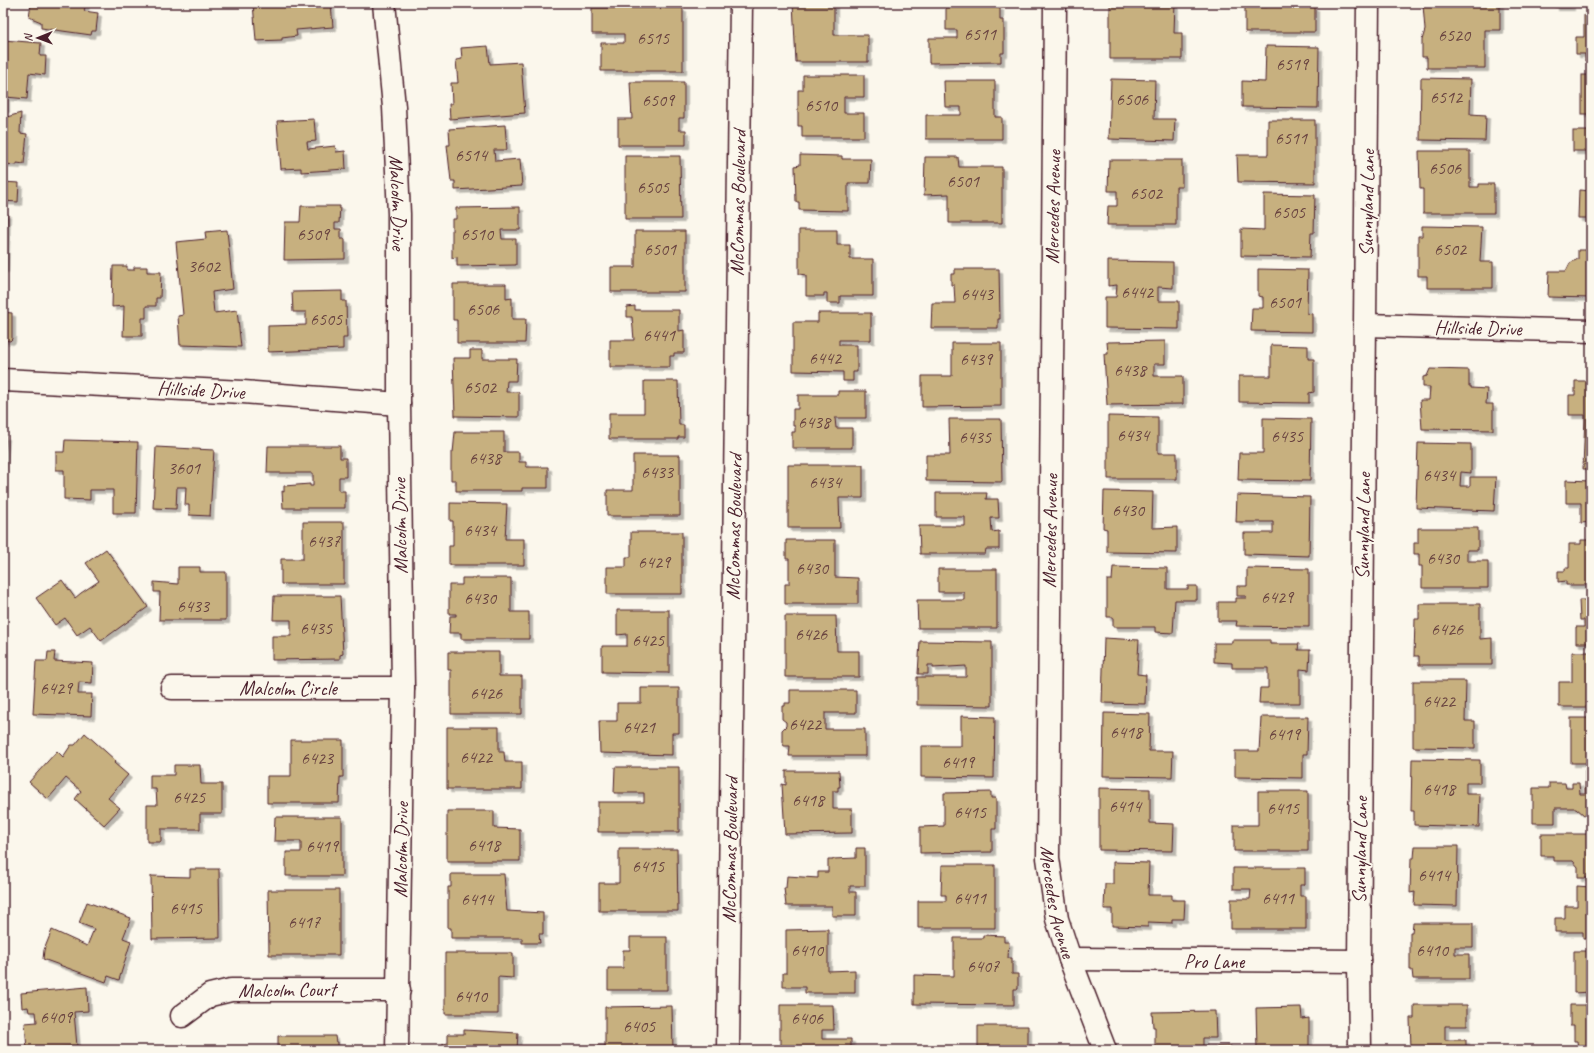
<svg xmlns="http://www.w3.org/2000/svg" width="1594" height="1053" font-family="Caveat,sans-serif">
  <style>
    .building { fill: #c7b07f; stroke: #4a1f2b; filter: url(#shadow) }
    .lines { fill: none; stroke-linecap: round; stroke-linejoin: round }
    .street-casing { stroke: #4a1f2b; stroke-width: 25 }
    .street { stroke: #fbf7ec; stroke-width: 22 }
    .labels { text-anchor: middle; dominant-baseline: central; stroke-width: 4; stroke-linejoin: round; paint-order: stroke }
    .number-label { font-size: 18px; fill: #694340 }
    .street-label { font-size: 20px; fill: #4a1f2b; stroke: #fbf7ec }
  </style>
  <defs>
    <filter id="shadow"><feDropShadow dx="3.5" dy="3.5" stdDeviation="0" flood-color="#0004"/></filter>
  </defs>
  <rect width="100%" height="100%" fill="#fbf7ec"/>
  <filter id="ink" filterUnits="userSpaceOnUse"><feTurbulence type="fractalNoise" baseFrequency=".025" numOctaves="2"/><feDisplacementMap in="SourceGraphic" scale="8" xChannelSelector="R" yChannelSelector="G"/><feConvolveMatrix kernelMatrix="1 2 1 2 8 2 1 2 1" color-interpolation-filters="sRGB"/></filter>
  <g filter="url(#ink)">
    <!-- building -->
    <g class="building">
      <polygon points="31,3 86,3 84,11 98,13 96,31 92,31 91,35 41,28 41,22 29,17"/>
      <polygon points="253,3 307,3 307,5 311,5 311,3 331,3 333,27 296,30 297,36 282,38 282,40 256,41"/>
      <polygon points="793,3 834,3 834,35 868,35 868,62 796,62"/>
      <polygon points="1110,3 1175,3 1174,33 1182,33 1182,59 1110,59"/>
      <polygon points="1267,3 1304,3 1304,7 1315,7 1315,32 1245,32 1245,7 1267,7"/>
      <rect x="1555" y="3" width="16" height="4"/>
      <polygon points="1500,4 1500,30 1485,30 1485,68 1427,68 1427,57 1422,57 1422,40 1425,30 1423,5"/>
      <polygon points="946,7 1000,7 1000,20 1004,20 1004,53 1001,53 1001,62 929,63 929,38 957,38 957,30 946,30"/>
      <polygon points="592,8 683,8 683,71 601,71 601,43 624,43 624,34 592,34"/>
      <polygon points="1584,15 1591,15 1591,62 1585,62 1585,54 1576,54 1576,37 1584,37"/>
      <polygon points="3,40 41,43 40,56 46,56 45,75 29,73 27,99 6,97 6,109 3,109"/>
      <polygon points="488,46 490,64 521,62 525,113 450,119 449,104 452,104 451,83 458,83 456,60 462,59 461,48"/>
      <polygon points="1266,46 1319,47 1318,108 1242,107 1242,81 1265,82"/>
      <polygon points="803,75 864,75 864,97 844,97 844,113 864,113 864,137 802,137 802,126 798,126 798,90 803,90"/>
      <rect x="1582" y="75" width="9" height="39"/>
      <polygon points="1421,78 1471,79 1470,114 1486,115 1485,141 1420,140"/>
      <polygon points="1111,79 1155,80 1154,119 1175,119 1174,141 1109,139"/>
      <polygon points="944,81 995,81 995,117 1002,117 1002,139 926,139 926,115 961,115 961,107 945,107"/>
      <polygon points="630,82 684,82 684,118 679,118 679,130 686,130 686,145 618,145 618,119 632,119"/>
      <polygon points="21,113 20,133 27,134 24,164 17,163 17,165 3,164 3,118"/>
      <polygon points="314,119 316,141 307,142 308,149 335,146 336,152 345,151 346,169 301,172 301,168 281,169 277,121"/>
      <polygon points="1268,120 1315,120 1315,183 1238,182 1237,155 1268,155"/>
      <polygon points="505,125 507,150 494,150 495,161 520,159 522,186 455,190 455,181 451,181 447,145 450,145 449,129"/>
      <rect x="1573" y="131" width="18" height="20"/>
      <polygon points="1419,151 1470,151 1470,187 1479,187 1479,184 1494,184 1494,213 1423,213 1423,189 1420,189"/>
      <polygon points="800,155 842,156 842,159 871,159 870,183 848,183 848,211 799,210 799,202 796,202 795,166 800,165"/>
      <polygon points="625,156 680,156 681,219 625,219"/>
      <polygon points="925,157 958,157 959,167 1002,167 1002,223 949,223 949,194 924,195"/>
      <polygon points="1109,160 1182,160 1182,187 1176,187 1176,225 1107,225 1108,206 1117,206 1117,191 1108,191"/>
      <polygon points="1589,166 1591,166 1591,182 1588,182"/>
      <polygon points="3,182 19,183 18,202 3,201"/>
      <polygon points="1579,190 1591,191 1591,218 1578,218"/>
      <polygon points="1264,194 1315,195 1314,233 1311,233 1310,257 1241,256 1241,229 1264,230"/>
      <polygon points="301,206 340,206 339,223 335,223 335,229 341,229 341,239 345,239 345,259 284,260 285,222 300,222"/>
      <polygon points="520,207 520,230 501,230 502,239 516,239 516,265 457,266 457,257 452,258 452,219 456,219 456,208"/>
      <polygon points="3,213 7,213 5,269 3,269"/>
      <polygon points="1422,226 1482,227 1480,262 1493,262 1493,288 1427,288 1427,276 1418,276 1418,236 1422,236"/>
      <polygon points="227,230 233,289 212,292 214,313 237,310 241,347 180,345 178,316 183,315 176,242 206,239 205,232"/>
      <polygon points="799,230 837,230 837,245 850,245 850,259 873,259 873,296 840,296 840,303 827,303 827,293 824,293 824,296 806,296 806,275 799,274"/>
      <polygon points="635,231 685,231 685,292 611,292 611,267 635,267"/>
      <polygon points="1578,250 1591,250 1591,298 1548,297 1549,271 1566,271 1570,263 1578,259"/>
      <polygon points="1108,261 1173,262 1173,288 1158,287 1158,301 1179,301 1179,329 1105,328 1105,297 1116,297 1117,285 1108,286"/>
      <polygon points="113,266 127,266 127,270 134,270 134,267 147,267 147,272 161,272 160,298 156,298 156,306 146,306 146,318 142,318 142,336 123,336 124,306 112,307"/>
      <polygon points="955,269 999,269 1000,319 998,319 998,328 931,328 932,303 955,303 954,285 951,285 951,274 955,274"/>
      <polygon points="1258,269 1308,270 1307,313 1312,314 1312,332 1251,331 1252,308 1263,308 1263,297 1258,296"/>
      <polygon points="453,284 506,284 506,299 512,298 512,319 526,319 525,343 457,343 457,320 453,320"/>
      <polygon points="342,291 342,301 346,301 347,338 343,338 343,349 268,352 268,326 306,325 306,312 293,312 292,292"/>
      <polygon points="635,306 635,310 679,310 679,331 684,330 684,353 674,353 674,356 670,356 670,367 610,367 610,340 634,340 632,317 627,317 627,307"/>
      <polygon points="3,312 12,313 12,339 10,341 3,340"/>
      <polygon points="818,313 871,313 871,340 839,340 839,345 857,345 857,372 853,372 853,381 843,381 843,372 793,371 793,322 818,322"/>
      <polygon points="1165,341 1165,364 1154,364 1154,376 1183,376 1183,404 1107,405 1104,354 1108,354 1107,342"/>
      <polygon points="952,343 1001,343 1001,406 922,407 922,376 952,376"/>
      <polygon points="1271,345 1308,346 1308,359 1314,359 1314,392 1309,393 1309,403 1239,402 1239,376 1271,376"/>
      <polygon points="470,350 482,350 482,359 517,359 516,381 507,381 506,392 519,392 519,417 455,416 453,358 470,358"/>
      <polygon points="1430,369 1469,370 1469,386 1471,386 1471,388 1487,389 1486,404 1493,404 1493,430 1422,429 1420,400 1429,400 1430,387 1423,387 1423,377 1427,376"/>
      <polygon points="644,381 678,381 679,425 684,425 684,437 678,437 678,439 609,439 609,413 644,413"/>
      <polygon points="1575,381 1591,381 1591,469 1583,469 1585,415 1569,415 1569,395 1575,395"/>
      <polygon points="838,391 866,391 866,418 835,418 836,428 852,428 852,448 792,448 792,432 795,432 795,426 793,426 793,409 798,409 798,395 838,395"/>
      <polygon points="1108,416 1158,417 1158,453 1177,453 1177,479 1108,479"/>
      <polygon points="1263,418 1311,419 1310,481 1238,480 1239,453 1263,453"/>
      <polygon points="949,419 1001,419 1002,482 926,481 926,455 950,455"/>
      <polygon points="455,432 504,432 504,452 519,452 519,462 526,462 526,467 548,467 548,488 522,488 522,491 456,491 456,480 451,480 451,453 453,453"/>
      <polygon points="3,436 6,436 3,468"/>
      <polygon points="65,440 138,442 136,513 113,513 113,490 90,490 90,500 64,499 64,470 56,470 56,452 64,452"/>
      <polygon points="1418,443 1471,444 1471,473 1461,472 1460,486 1470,486 1470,477 1496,477 1494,511 1416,508"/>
      <polygon points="268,446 340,446 340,458 346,458 346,477 339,477 339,491 345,491 345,508 283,508 282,491 284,492 284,486 310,484 310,486 313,486 313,473 267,473"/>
      <polygon points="156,447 214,450 210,516 189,515 189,505 185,505 186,487 177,487 176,509 153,508"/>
      <polygon points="633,455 680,455 680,516 607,516 607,490 633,490"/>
      <polygon points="788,465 863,465 863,498 839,498 840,528 788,528"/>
      <polygon points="1566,480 1591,481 1591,522 1581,523 1581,503 1566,503"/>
      <polygon points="1104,491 1153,492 1152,528 1177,527 1177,553 1107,552 1107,529 1103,528"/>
      <polygon points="936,493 987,493 986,499 998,499 999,518 991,518 992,532 999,531 999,549 986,549 985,554 920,554 919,526 965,526 965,517 936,517"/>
      <polygon points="1237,495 1310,497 1309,556 1244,554 1244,533 1273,533 1273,522 1236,522"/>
      <polygon points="450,503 507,504 505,539 524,539 524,565 449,565 449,546 453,546 453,521 450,521"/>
      <polygon points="303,522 344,522 344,584 281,584 281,559 303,559"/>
      <polygon points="1418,528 1478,528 1478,550 1467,550 1467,561 1488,561 1488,588 1422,588 1422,566 1419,566 1419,554 1414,554 1414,543 1418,543"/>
      <polygon points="631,532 682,532 682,594 607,594 607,567 626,567 626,557 631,557"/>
      <polygon points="786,540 835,540 835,577 858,578 858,604 785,604 785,584 789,584 789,559 786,559"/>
      <polygon points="1581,540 1589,540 1589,544 1591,544 1591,585 1566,585 1566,581 1558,582 1558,571 1565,571 1565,568 1569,568 1569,544 1581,544"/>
      <polygon points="106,549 148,607 101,641 90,626 77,635 65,618 55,625 36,598 62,580 75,598 81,593 99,581 86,563"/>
      <polygon points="178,567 200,567 200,572 226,572 226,620 159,620 160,592 154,592 154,582 178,584"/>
      <polygon points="1113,567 1167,568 1167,589 1188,589 1188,586 1197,586 1197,600 1175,600 1173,633 1155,632 1155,627 1113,627 1113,617 1107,617 1107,580 1112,580"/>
      <polygon points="1247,568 1309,569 1309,627 1236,626 1237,621 1218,621 1218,602 1236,602 1236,598 1246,598 1246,596 1237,596 1237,586 1247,586"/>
      <polygon points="938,569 997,569 997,628 918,628 917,600 964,600 964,592 938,592"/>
      <polygon points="462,578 511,578 511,612 529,612 529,639 461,639 461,633 449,633 450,616 456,616 456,614 449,614 449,585 462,585"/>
      <polygon points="274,596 340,596 343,654 340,655 340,659 272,660 272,636 291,636 291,620 273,620"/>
      <polygon points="1579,600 1590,600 1591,602 1591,643 1576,643 1576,627 1584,627 1584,620 1580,620"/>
      <polygon points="1419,604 1480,604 1480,639 1492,638 1492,665 1419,665 1419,656 1414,656 1415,619 1419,619"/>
      <polygon points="617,610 669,610 669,673 602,672 602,646 627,646 627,634 617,635"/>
      <polygon points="785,616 836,616 837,651 859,651 859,677 785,677"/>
      <polygon points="1104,638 1139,640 1137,674 1146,675 1145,704 1102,703"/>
      <polygon points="1232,640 1270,640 1270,644 1299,644 1298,650 1310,650 1309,670 1300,669 1300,703 1259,703 1260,688 1268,688 1268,668 1232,668 1232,663 1214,662 1214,643 1232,643"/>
      <polygon points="920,641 992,642 992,706 917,705 917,677 966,677 966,666 933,668 933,665 928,665 928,674 918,674"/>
      <polygon points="48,652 55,652 54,661 93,663 92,683 79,682 78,694 92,694 91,716 33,714 36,661 47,661"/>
      <polygon points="448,652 499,652 499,676 522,676 522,714 451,714 451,670 448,670"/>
      <polygon points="1572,652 1591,652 1591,707 1559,707 1559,682 1572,682"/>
      <polygon points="1413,681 1466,681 1465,721 1475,721 1475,748 1413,747"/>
      <polygon points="641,688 679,688 679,733 672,733 672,755 600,753 599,721 617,721 617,703 641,703"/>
      <polygon points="790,690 856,690 856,713 825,713 825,729 865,729 865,756 789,756 790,746 784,746 782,742 782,730 786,726 786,722 782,719 782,706 785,706 785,703 790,703"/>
      <polygon points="1104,713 1150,714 1149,751 1173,751 1172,777 1103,776"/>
      <polygon points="961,716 995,717 994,778 921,777 921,746 961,746"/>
      <polygon points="1261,717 1308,717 1307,754 1303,754 1303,778 1235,777 1235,751 1259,751"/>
      <rect x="1571" y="718" width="20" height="45"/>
      <polygon points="447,727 499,727 499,752 504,752 505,762 522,762 522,789 447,789"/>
      <polygon points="85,733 116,761 114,763 128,775 108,798 120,808 104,825 75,799 81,791 66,778 48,799 29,782 57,751 63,757 71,745 75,745"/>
      <polygon points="291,740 343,740 343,777 340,777 339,803 267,803 267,776 291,776"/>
      <polygon points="1412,759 1480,760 1480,783 1466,783 1466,794 1480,794 1479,827 1414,825 1414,811 1411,811"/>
      <polygon points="174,765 200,765 201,784 222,784 222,814 200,814 200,829 161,829 161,842 147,842 147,805 157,805 156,789 150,789 150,775 174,775"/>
      <polygon points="615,767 679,767 679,832 598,832 598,802 644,802 644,793 614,793"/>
      <polygon points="1585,770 1591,770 1591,815 1584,815 1576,808 1555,808 1555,823 1533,823 1533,788 1549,788 1549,783 1565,783 1566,788 1572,788 1572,783 1579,783 1580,794 1585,794"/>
      <polygon points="786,771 839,771 840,787 838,787 838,791 833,791 833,809 852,809 852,833 785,834 782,784 786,785"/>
      <polygon points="1099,788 1150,789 1150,823 1174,824 1173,851 1099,850"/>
      <polygon points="1258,791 1308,791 1308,851 1234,851 1234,825 1258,825"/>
      <polygon points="991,792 991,798 996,798 996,829 992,829 992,852 920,853 920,827 944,826 944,793"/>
      <polygon points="447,811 494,811 494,828 520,829 520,861 447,861"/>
      <polygon points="275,817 342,817 342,876 286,876 286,852 301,852 301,841 274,841"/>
      <polygon points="1541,834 1591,834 1591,878 1578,878 1578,867 1573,861 1553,861 1553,856 1541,856"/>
      <polygon points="1415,846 1458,846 1457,906 1414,905 1415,892 1410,893 1411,858 1414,858"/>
      <polygon points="856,848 865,848 865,886 850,886 850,892 856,892 856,916 832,916 832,906 786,906 784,888 786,888 787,876 818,878 818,872 828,872 828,860 833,860 833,859 856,858"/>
      <polygon points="619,849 677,849 678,911 599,911 599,883 619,883"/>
      <polygon points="1113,862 1149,863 1148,895 1172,895 1172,900 1185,900 1184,919 1172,919 1172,923 1148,922 1148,927 1112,926 1112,909 1104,909 1105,884 1113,884"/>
      <polygon points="942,865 995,865 995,928 918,928 918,901 946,901 946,895 941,895"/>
      <polygon points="1233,868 1305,868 1305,885 1300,885 1300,896 1306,896 1306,929 1231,929 1231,899 1250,899 1251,889 1233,889"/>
      <polygon points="190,869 219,869 220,938 152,939 151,876 190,877"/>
      <polygon points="451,874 504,874 507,911 543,913 543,934 539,934 540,943 522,943 522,938 451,938 451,928 448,928 448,887 451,887"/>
      <polygon points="1577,886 1591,887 1591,939 1583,939 1583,932 1555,932 1555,918 1565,918 1565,906 1577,906"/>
      <polygon points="268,890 339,890 339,955 269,955"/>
      <polygon points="87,902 131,918 123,938 131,941 119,980 108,976 106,982 43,959 44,950 52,930 87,946 94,929 79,923"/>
      <polygon points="1413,923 1473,923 1473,947 1455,947 1455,954 1469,954 1469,979 1413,979 1412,970 1410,970 1410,932 1412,932"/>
      <polygon points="828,929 828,971 855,970 855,993 805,993 805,987 783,987 783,973 786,973 786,930"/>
      <polygon points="983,935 1004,936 1004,942 1009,942 1008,958 1012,958 1012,974 1018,974 1018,989 1014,989 1014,1005 914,1004 914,975 954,976 954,938 983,938"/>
      <polygon points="630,937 667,937 667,990 608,990 608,968 623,968 623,950 630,950"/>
      <polygon points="1574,951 1591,951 1591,992 1574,993"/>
      <polygon points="445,953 513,953 513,978 498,977 498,1014 445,1014"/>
      <polygon points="87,987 88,1011 74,1012 77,1046 27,1050 25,1023 37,1022 36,1012 29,1012 28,1007 22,1008 21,993"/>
      <polygon points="780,1005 833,1005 834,1030 822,1030 822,1039 851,1039 851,1050 780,1050"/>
      <polygon points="1414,1005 1467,1005 1467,1026 1445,1026 1445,1040 1466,1040 1466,1050 1411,1050 1410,1018 1414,1018"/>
      <polygon points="1570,1005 1591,1005 1591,1049 1578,1049 1577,1041 1574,1041 1574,1025 1570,1025"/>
      <polygon points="672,1006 673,1050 584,1050 584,1046 605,1046 605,1007"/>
      <polygon points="1301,1007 1302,1019 1309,1018 1309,1050 1257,1050 1256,1008"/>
      <polygon points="1215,1011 1216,1038 1203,1038 1203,1047 1231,1046 1232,1050 1155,1050 1155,1027 1153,1027 1152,1012"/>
      <polygon points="978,1026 1028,1026 1028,1050 983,1050 983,1048 978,1048"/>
      <polygon points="464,1030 518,1033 517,1050 443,1050 443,1044 448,1043 448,1034 464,1034"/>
      <polygon points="278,1036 335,1036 336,1042 338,1042 338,1050 278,1050"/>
    </g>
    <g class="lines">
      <!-- street casing -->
      <g class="street-casing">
        <g id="street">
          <path id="s1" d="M384,3L394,107L399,214V404L403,688L397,1050"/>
          <path id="s2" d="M1055,3L1048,858L1057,919L1070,959L1105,1050"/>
          <polyline points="1365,325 1591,331"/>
          <polyline points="3,380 243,392 399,404"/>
          <polyline points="172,688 403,688"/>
          <polyline points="1070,959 1359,961"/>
          <polyline points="182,1016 210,995 231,990 399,990"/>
          <polyline points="728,1050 741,3"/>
          <polyline points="1360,1050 1359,961 1368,3"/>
        </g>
      </g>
      <!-- street -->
      <use href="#street" class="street"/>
    </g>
  </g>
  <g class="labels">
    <!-- number labels -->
    <g class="number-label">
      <text x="980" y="34">6511</text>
      <text x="1454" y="35">6520</text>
      <text x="653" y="38">6515</text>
      <text x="1292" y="64">6519</text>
      <text x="1446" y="97">6512</text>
      <text x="1132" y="99">6506</text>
      <text x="658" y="100">6509</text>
      <text x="821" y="105">6510</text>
      <text x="1291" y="138">6511</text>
      <text x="471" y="155">6514</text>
      <text x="1445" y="168">6506</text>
      <text x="963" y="181">6501</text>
      <text x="653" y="187">6505</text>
      <text x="1146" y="193">6502</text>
      <text x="1289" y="212">6505</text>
      <text x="313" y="234">6509</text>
      <text x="477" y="234">6510</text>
      <text x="660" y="249">6501</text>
      <text x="1450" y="249">6502</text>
      <text x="204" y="266">3602</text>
      <text x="1137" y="292">6442</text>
      <text x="977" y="294">6443</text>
      <text x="1285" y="302">6501</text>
      <text x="483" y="309">6506</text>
      <text x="326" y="319">6505</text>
      <text x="659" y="335">6441</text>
      <text x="825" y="358">6442</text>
      <text x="976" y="359">6439</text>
      <text x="1130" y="370">6438</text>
      <text x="480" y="387">6502</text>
      <text x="814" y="422">6438</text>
      <text x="1133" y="435">6434</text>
      <text x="1287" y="436">6435</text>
      <text x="975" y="437">6435</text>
      <text x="485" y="458">6438</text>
      <text x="184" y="468">3601</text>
      <text x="657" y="472">6433</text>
      <text x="1439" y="475">6434</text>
      <text x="825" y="482">6434</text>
      <text x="1128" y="510">6430</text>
      <text x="480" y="530">6434</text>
      <text x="324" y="541">6437</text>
      <text x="1443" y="558">6430</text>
      <text x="654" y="562">6429</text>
      <text x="812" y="568">6430</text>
      <text x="1277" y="597">6429</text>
      <text x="480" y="598">6430</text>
      <text x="193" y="606">6433</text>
      <text x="316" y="628">6435</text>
      <text x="1447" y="629">6426</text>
      <text x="811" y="634">6426</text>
      <text x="648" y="640">6425</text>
      <text x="56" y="688">6429</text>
      <text x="486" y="693">6426</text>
      <text x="1439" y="701">6422</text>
      <text x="805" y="724">6422</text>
      <text x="639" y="727">6421</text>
      <text x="1126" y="732">6418</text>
      <text x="1284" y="734">6419</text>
      <text x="476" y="757">6422</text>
      <text x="317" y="758">6423</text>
      <text x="958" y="762">6419</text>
      <text x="1439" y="789">6418</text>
      <text x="189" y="797">6425</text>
      <text x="808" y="800">6418</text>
      <text x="1125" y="806">6414</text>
      <text x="1283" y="808">6415</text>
      <text x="970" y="812">6415</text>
      <text x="484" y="845">6418</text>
      <text x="322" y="846">6419</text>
      <text x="648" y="866">6415</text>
      <text x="1434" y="875">6414</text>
      <text x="970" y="898">6411</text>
      <text x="1278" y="898">6411</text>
      <text x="477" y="899">6414</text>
      <text x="186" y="908">6415</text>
      <text x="304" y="922">6417</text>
      <text x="807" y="950">6410</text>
      <text x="1432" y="950">6410</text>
      <text x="983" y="966">6407</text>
      <text x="471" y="996">6410</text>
      <text x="56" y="1017">6409</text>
      <text x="807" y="1018">6406</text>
      <text x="639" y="1026">6405</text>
    </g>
    <!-- street labels -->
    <g class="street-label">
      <text stroke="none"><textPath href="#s1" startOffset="200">Malcolm Drive</textPath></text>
      <text transform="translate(738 203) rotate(-89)">McCommas Boulevard</text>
      <text transform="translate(1367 203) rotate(-89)">Sunnyland Lane</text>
      <text transform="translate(1053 207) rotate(-89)">Mercedes Avenue</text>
      <text transform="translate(1478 328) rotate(1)">Hillside Drive</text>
      <text transform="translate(201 390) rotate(3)">Hillside Drive</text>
      <text transform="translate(400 526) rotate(-91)">Malcolm Drive</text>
      <text transform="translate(1363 526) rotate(-89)">Sunnyland Lane</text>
      <text transform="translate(734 527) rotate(-89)">McCommas Boulevard</text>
      <text transform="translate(1050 531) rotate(-89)">Mercedes Avenue</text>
      <text x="288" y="688">Malcolm Circle</text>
      <text transform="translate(401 850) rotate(-89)">Malcolm Drive</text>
      <text transform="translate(730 850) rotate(-89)">McCommas Boulevard</text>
      <text transform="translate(1360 850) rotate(-89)">Sunnyland Lane</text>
      <text stroke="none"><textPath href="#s2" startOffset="900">Mercedes Avenue</textPath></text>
      <text x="1214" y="961">Pro Lane</text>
      <text transform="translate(287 990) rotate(-1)">Malcolm Court</text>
    </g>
  </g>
  <!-- margin -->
  <rect width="1594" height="1053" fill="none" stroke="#fbf7ec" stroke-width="16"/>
  <rect x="8" y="8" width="1578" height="1037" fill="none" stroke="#4a1f2b" stroke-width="1.5" filter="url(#ink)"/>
  <!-- north arrow -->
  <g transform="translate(38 38) rotate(269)" stroke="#fbf7ec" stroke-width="3" paint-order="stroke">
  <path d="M0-3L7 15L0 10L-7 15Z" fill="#4a1f2b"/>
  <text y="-6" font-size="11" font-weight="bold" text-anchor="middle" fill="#4a1f2b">N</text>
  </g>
</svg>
